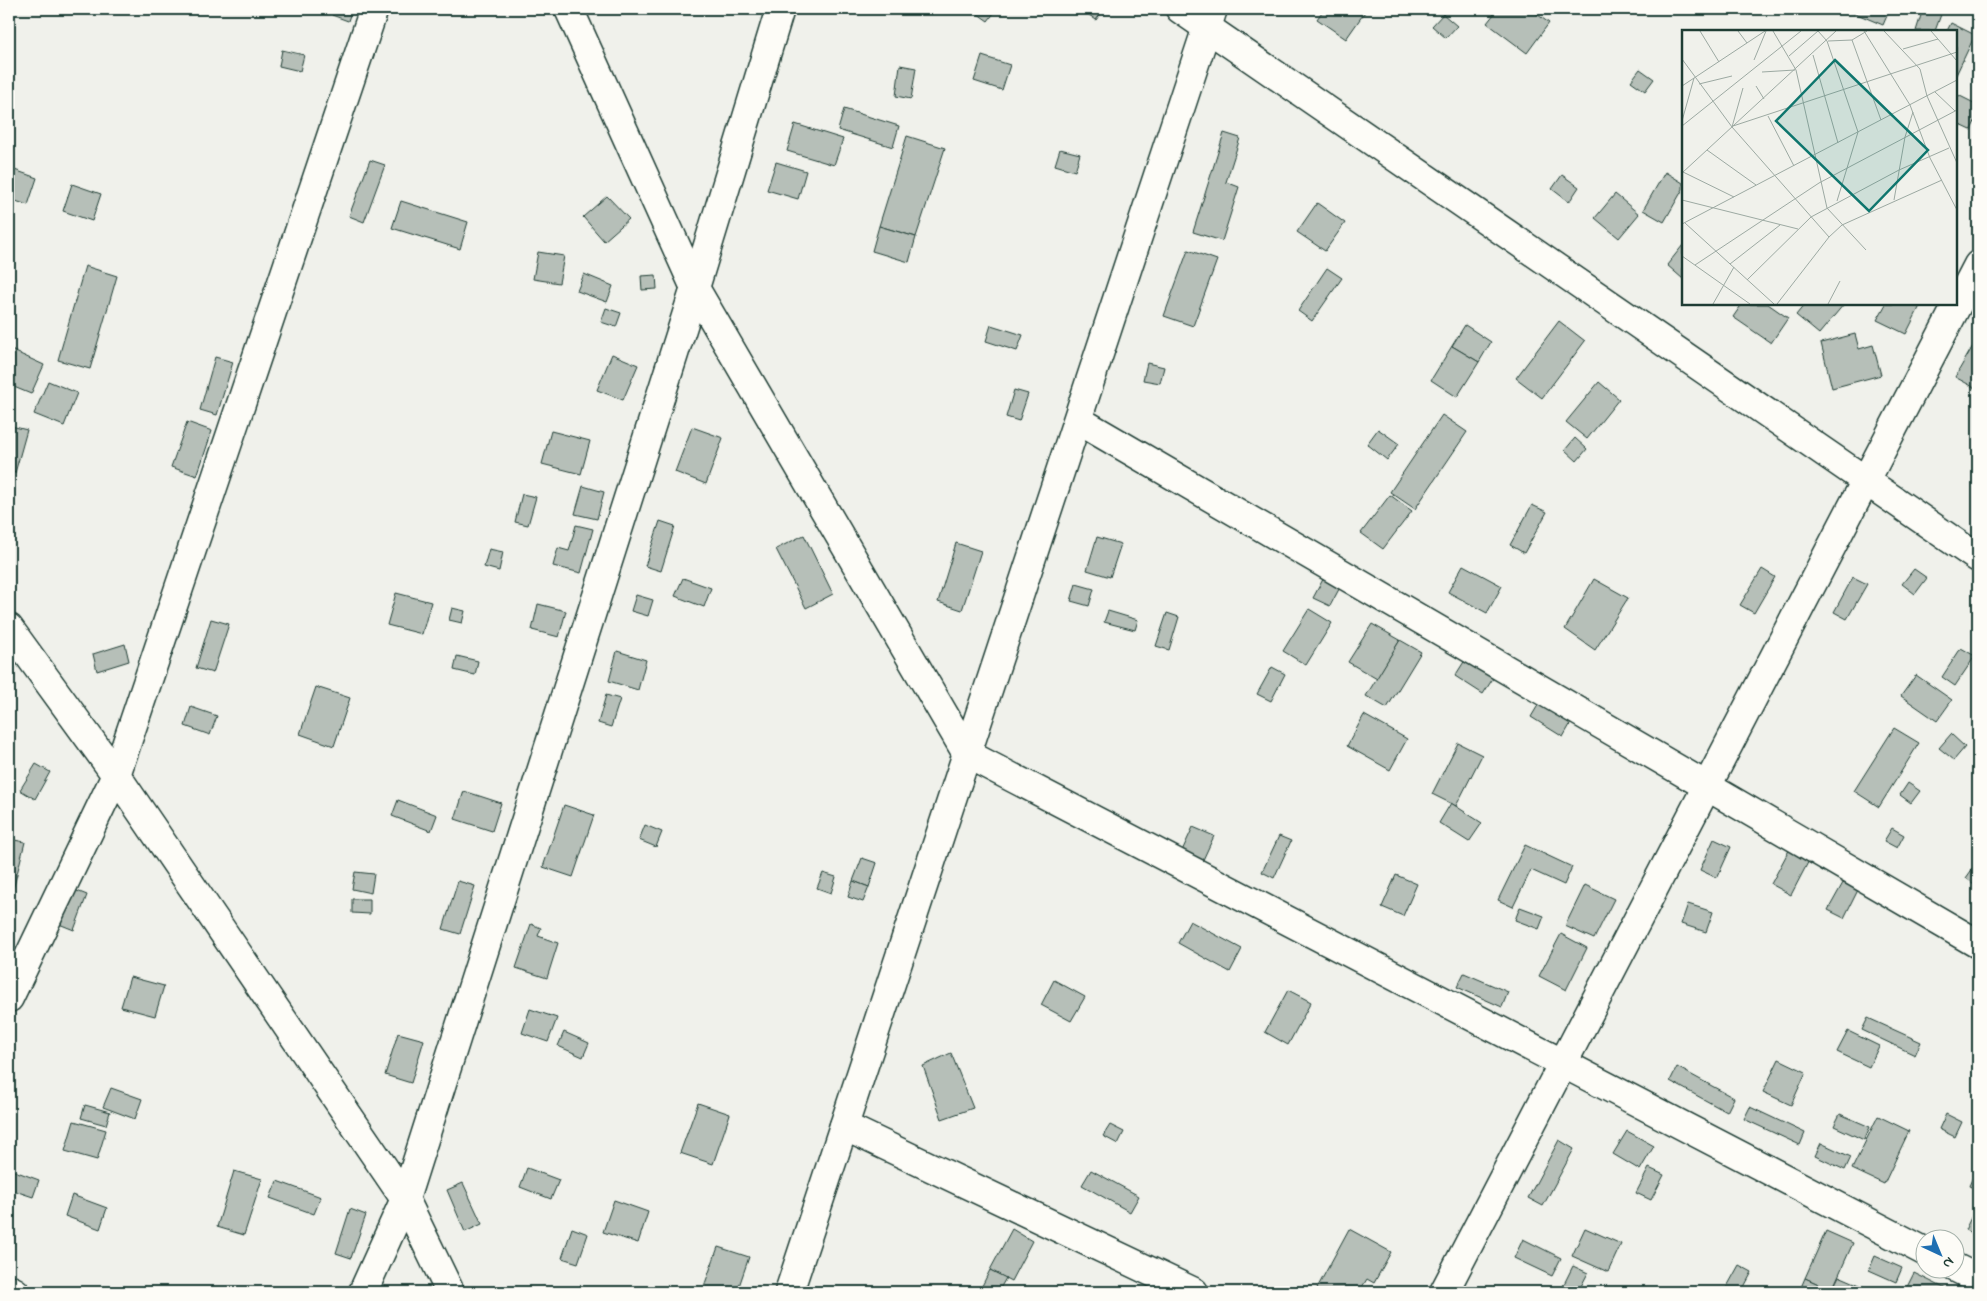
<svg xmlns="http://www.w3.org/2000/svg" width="1987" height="1301" font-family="'Indie Flower',sans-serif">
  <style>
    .building { fill: #b6bfb8; stroke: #1f3d34 }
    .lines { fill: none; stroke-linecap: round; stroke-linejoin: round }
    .minor-casing { stroke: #1f3d34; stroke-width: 31 }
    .tertiary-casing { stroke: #1f3d34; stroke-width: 31 }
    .minor { stroke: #fdfcf7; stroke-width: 28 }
    .tertiary { stroke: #fdfcf7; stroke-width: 28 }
    .inset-road { fill: none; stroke: #9ca9a2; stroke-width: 1 }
    .view { fill: #0f766e; fill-opacity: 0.15; stroke: #0f766e; stroke-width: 2.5 }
    .inset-edge { fill: none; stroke: #1f3d34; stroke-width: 2.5 }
  </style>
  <rect width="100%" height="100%" fill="#f0f1eb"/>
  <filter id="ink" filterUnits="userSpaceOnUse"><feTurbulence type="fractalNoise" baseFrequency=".02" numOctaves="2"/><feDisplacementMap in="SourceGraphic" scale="10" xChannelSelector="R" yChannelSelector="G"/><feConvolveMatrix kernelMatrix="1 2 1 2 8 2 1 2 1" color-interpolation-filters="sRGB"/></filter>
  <g filter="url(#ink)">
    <!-- building -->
    <g class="building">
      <polygon points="334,9 352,9 348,21 332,15"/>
      <polygon points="971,9 997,9 988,21"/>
      <polygon points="1081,9 1104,9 1096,20"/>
      <polygon points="1324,9 1367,9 1346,39 1317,19"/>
      <polygon points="1498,9 1530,9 1549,23 1527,53 1487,23"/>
      <polygon points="1853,9 1883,9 1889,11 1883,25 1852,12"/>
      <polygon points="1923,9 1943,9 1935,31 1916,31"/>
      <polygon points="1443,14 1457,26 1446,38 1432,26"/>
      <polygon points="1951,23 1975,35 1956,75 1956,31 1947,31"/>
      <polygon points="282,50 304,55 300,71 279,66"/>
      <polygon points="982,56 1010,65 1002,90 974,81"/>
      <polygon points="900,65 916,68 911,99 896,96"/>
      <polygon points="1640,69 1654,79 1645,91 1631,81"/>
      <polygon points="1956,94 1978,105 1978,115 1971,130 1956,123"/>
      <polygon points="844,109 899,126 893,147 838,130"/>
      <polygon points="795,124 843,139 834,165 787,151"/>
      <polygon points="1224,133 1240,138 1226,182 1239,187 1222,241 1193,232"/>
      <polygon points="907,136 945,148 916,237 879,226"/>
      <polygon points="1060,149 1080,154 1075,171 1055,165"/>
      <polygon points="370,160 385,165 364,222 349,216"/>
      <polygon points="776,162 806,171 798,199 767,190"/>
      <polygon points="9,168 37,178 28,205 9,199"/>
      <polygon points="1665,172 1683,183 1683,189 1664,222 1643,210"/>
      <polygon points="1562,175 1579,187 1569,202 1552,189"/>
      <polygon points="72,184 101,194 92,221 63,211"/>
      <polygon points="1615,194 1639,214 1619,238 1595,218"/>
      <polygon points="607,196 629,219 604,241 583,217"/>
      <polygon points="401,201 468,222 460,249 392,228"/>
      <polygon points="1317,203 1345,223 1325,251 1297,232"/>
      <polygon points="879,226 916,237 909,262 872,251"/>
      <polygon points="1683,245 1683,279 1667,265"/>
      <polygon points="1188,250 1217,260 1193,326 1164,316"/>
      <polygon points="538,252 564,256 559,283 533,279"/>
      <polygon points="85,266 117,276 90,369 58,360"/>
      <polygon points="1327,268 1342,278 1312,321 1298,311"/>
      <polygon points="584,274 613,286 607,302 577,291"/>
      <polygon points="656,275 657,289 642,290 641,276"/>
      <polygon points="1742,304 1768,304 1788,318 1771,343 1733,317"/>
      <polygon points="1805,304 1844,304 1819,334 1796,315"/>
      <polygon points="1886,304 1921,304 1906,334 1877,320"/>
      <polygon points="606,308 621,313 616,327 601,322"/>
      <polygon points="1559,321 1585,341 1542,398 1516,378"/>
      <polygon points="991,325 1023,335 1017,351 986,341"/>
      <polygon points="1465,325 1491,342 1479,362 1452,346"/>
      <polygon points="1855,334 1859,349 1873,345 1881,375 1832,388 1821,343"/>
      <polygon points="1977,339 1978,340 1977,389 1955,377"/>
      <polygon points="1452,346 1479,362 1457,397 1431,380"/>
      <polygon points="9,349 44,365 31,394 9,385"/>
      <polygon points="612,354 638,365 623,400 597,390"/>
      <polygon points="215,357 233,362 217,415 200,410"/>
      <polygon points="1147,363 1164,367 1160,383 1143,380"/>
      <polygon points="48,381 77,393 64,426 34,414"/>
      <polygon points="1599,382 1619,399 1587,439 1566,422"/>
      <polygon points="1014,390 1028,394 1019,421 1006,417"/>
      <polygon points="1442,415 1467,432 1415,509 1390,492"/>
      <polygon points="187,422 212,431 197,476 171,467"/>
      <polygon points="11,426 27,430 15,473 9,471 9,434"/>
      <polygon points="692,427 723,438 706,484 675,472"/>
      <polygon points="1378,429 1399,444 1387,460 1367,444"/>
      <polygon points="551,431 590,441 581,474 542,464"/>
      <polygon points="1575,438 1587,449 1577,461 1565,450"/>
      <polygon points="583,486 604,492 597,519 575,514"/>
      <polygon points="522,494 536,497 528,525 515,522"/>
      <polygon points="1390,495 1412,511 1383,549 1361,533"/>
      <polygon points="1532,505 1547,512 1524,553 1510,545"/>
      <polygon points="660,521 675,526 661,571 645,566"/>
      <polygon points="576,525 593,529 581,573 553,566 558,548 569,551"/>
      <polygon points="804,535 833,594 806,608 776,549"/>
      <polygon points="1097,537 1121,544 1110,577 1087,570"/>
      <polygon points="956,543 981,551 962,610 938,602"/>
      <polygon points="489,549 503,552 499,571 484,567"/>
      <polygon points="1463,565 1502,586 1487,613 1448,592"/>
      <polygon points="1762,569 1775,577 1754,613 1740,605"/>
      <polygon points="1914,569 1927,578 1915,594 1902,584"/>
      <polygon points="1328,570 1345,578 1330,606 1313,598"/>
      <polygon points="1853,577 1867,584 1847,619 1834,612"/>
      <polygon points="683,578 711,588 704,607 675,596"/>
      <polygon points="1594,579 1628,598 1595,650 1565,629"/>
      <polygon points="1076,584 1094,589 1089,606 1071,601"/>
      <polygon points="396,593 431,602 422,634 387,625"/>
      <polygon points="636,595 653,600 648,616 631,611"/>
      <polygon points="538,604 566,611 559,637 532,630"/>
      <polygon points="452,608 465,611 462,623 449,620"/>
      <polygon points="1309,609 1332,623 1306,665 1283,651"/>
      <polygon points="1108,611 1138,620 1135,630 1104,622"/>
      <polygon points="1167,613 1179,617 1169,650 1156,646"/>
      <polygon points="211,619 229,624 213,673 196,668"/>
      <polygon points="1372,624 1400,640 1377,679 1348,662"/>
      <polygon points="1400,640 1421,652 1387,708 1366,696"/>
      <polygon points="125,644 129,661 97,671 93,654"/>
      <polygon points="1961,648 1975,656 1955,686 1942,677"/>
      <polygon points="1472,649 1501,666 1483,694 1455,676"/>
      <polygon points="617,651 646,660 638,690 609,681"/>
      <polygon points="457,656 478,661 475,675 454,670"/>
      <polygon points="1272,667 1285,674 1271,701 1257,694"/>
      <polygon points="1916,675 1952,700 1937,721 1901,696"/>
      <polygon points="316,687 350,698 334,746 300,734"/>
      <polygon points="1547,690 1579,709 1563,737 1531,717"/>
      <polygon points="606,695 620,699 611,727 598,723"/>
      <polygon points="191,707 217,716 210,735 185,726"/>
      <polygon points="1364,715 1407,739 1390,770 1347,746"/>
      <polygon points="1894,728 1919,743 1879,807 1854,791"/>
      <polygon points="1951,734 1965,747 1954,760 1939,748"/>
      <polygon points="1458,743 1482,755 1456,806 1432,794"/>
      <polygon points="36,764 50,772 35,799 20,790"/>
      <polygon points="1908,783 1920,791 1911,803 1900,795"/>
      <polygon points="464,791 501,803 492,831 455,819"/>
      <polygon points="9,792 15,794 10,810 9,810"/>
      <polygon points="398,800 437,815 431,831 392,816"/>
      <polygon points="1451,803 1482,823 1469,842 1439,823"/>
      <polygon points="564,805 594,815 573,877 543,867"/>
      <polygon points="645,825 662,832 656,847 639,840"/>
      <polygon points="1193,827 1214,836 1202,862 1181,853"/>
      <polygon points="1892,828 1904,835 1897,848 1884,841"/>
      <polygon points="1279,836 1291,841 1274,878 1262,872"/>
      <polygon points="9,839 25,842 10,902 9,902"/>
      <polygon points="1714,839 1731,847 1717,878 1700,870"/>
      <polygon points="1795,839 1815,849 1791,895 1771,884"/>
      <polygon points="1525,845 1572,867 1564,885 1531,870 1513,907 1498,900"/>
      <polygon points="862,858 877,863 869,887 853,881"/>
      <polygon points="1978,861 1978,887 1966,878"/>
      <polygon points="355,872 374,874 371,893 352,889"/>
      <polygon points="823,873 836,877 831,893 817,888"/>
      <polygon points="1396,875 1417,884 1403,916 1382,907"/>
      <polygon points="458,881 475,886 460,934 443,929"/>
      <polygon points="853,881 869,887 863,902 848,897"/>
      <polygon points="1843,883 1858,890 1844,918 1828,910"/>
      <polygon points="1585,885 1614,899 1594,939 1565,926"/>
      <polygon points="72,889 87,895 74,930 59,924"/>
      <polygon points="352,899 370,899 370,914 352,913"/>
      <polygon points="1688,904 1713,912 1706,932 1681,924"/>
      <polygon points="1520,907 1544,916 1539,929 1515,920"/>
      <polygon points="1190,921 1242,949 1230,972 1178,943"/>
      <polygon points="531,924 541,928 538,936 558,943 547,978 516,968"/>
      <polygon points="1561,934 1587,948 1566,990 1539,976"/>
      <polygon points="1464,973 1508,992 1502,1007 1457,987"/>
      <polygon points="130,977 164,986 155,1016 121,1007"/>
      <polygon points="1054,980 1085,997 1071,1021 1041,1005"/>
      <polygon points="1288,990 1311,1002 1288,1045 1265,1032"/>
      <polygon points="530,1009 557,1018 548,1042 522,1033"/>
      <polygon points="1868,1018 1921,1042 1915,1055 1862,1030"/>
      <polygon points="1848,1031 1879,1046 1869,1067 1837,1052"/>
      <polygon points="564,1032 589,1043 583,1057 558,1046"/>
      <polygon points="398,1033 424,1040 411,1083 385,1075"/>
      <polygon points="951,1053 973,1108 942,1119 923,1066"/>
      <polygon points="1779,1059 1806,1072 1791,1105 1763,1092"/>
      <polygon points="1677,1067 1734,1098 1727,1112 1670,1081"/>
      <polygon points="111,1088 142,1099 135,1119 103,1107"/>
      <polygon points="698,1103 730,1114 713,1164 680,1153"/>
      <polygon points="85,1105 110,1112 106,1125 81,1118"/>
      <polygon points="1750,1107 1805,1133 1800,1145 1744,1119"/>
      <polygon points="1840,1114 1870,1127 1864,1140 1834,1126"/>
      <polygon points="1946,1114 1962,1122 1955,1137 1939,1129"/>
      <polygon points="1878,1116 1909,1131 1884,1184 1852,1169"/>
      <polygon points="74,1121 106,1130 97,1160 65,1151"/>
      <polygon points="1110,1125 1124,1132 1118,1144 1103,1136"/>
      <polygon points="1627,1131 1654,1146 1640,1170 1613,1154"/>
      <polygon points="1559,1140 1574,1149 1543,1206 1528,1198"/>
      <polygon points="1821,1143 1851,1157 1845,1170 1815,1156"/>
      <polygon points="1978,1165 1978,1190 1969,1186"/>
      <polygon points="527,1168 559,1180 551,1199 520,1187"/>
      <polygon points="1649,1168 1664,1175 1651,1200 1636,1193"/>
      <polygon points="9,1169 39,1180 33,1197 9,1189"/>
      <polygon points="1091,1170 1139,1196 1130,1212 1082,1185"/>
      <polygon points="234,1171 262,1179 244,1235 217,1227"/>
      <polygon points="277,1181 321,1197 314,1214 270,1198"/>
      <polygon points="463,1183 482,1224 465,1232 447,1190"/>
      <polygon points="72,1195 107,1208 100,1229 65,1216"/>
      <polygon points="614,1200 648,1212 638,1243 603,1232"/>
      <polygon points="1978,1203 1978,1236 1965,1230"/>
      <polygon points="350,1209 366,1215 351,1258 336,1253"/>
      <polygon points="572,1228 588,1234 578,1263 562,1258"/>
      <polygon points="1585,1228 1621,1244 1608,1272 1572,1256"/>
      <polygon points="1012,1229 1032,1241 1011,1281 990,1270"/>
      <polygon points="1349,1229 1391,1252 1374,1283 1367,1279 1359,1292 1315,1292"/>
      <polygon points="1826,1231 1853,1243 1832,1290 1805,1278"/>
      <polygon points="1523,1239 1561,1258 1552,1276 1514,1258"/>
      <polygon points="718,1247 749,1257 737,1292 702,1292"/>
      <polygon points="1875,1256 1902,1268 1896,1282 1869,1270"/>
      <polygon points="1739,1265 1752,1272 1744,1287 1754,1292 1724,1292"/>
      <polygon points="1573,1266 1588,1273 1578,1292 1560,1292"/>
      <polygon points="990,1270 1006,1278 998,1292 986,1292 980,1290"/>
      <polygon points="1914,1273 1950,1291 1949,1292 1912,1292 1906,1289"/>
      <polygon points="1839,1276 1876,1292 1831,1292"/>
      <polygon points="1805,1278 1832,1290 1831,1292 1799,1292"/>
    </g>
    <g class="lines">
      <!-- minor casing -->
      <g class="minor-casing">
        <g id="minor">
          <polyline points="569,9 695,288 967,754 1924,1251"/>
          <polyline points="1180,9 1978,558"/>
          <polyline points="1078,420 1978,944"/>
          <polyline points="9,628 116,775 405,1199 450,1292"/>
          <polyline points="9,998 116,775 374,9"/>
          <polyline points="844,1126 1194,1292"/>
          <polyline points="1954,1267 1978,1279"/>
          <polyline points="9,1289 15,1292"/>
          <polyline points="363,1292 405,1199 695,288 780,9"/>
          <polyline points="1444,1292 1978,265"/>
        </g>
      </g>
      <!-- tertiary casing -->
      <g class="tertiary-casing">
        <polyline id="tertiary" points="789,1292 1213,9"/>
      </g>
      <!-- minor -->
      <use href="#minor" class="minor"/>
      <!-- tertiary -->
      <use href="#tertiary" class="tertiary"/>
    </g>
  </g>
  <!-- overview -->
  <g transform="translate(1682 30)">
    <rect width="275" height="275" fill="#f0f1eb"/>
    <path class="inset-road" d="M18,1L37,32M56,1L65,13M91,1L114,40L145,178L184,220M136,1L145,11L176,102L155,171M182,1L228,75L248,128L275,180M202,1L238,39L245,66L275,133M249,1L275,31M170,10L199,90M146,11L170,10L185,1M221,19L256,9M131,25L156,113M107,26L136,1M0,29L50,97L147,207M72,30L84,1M80,42L113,40M17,54L50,46M0,56L83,1M74,56L82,69M253,62L273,81M86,86L112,136M0,91L12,48M0,96L119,1M51,96L275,22M50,97L61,58M25,120L74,155M1,142L52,167M0,143L154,1M0,170L116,199M212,170L223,107L231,82M3,193L92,274M0,194L275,50M0,226L68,274M48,234L98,195M13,235L137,153L275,80M65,250L129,187L217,140L267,118M31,274L52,237M95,274L147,207L160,195L260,150M146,274L158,251"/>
    <path class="view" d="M153,30L246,120L187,181L94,91Z"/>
    <rect width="275" height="275" class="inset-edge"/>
  </g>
  <!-- margin -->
  <rect width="1987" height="1301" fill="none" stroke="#fdfcf7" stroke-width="30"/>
  <rect x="15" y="15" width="1957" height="1271" fill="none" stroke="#1f3d34" stroke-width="2" filter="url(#ink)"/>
  <!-- north arrow -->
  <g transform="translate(1940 1254) rotate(136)"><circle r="24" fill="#fdfcf7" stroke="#a4b0a9"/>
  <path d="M0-4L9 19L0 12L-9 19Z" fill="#1f6fb2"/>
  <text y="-8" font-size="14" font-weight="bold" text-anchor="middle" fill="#1f3d34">N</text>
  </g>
</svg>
